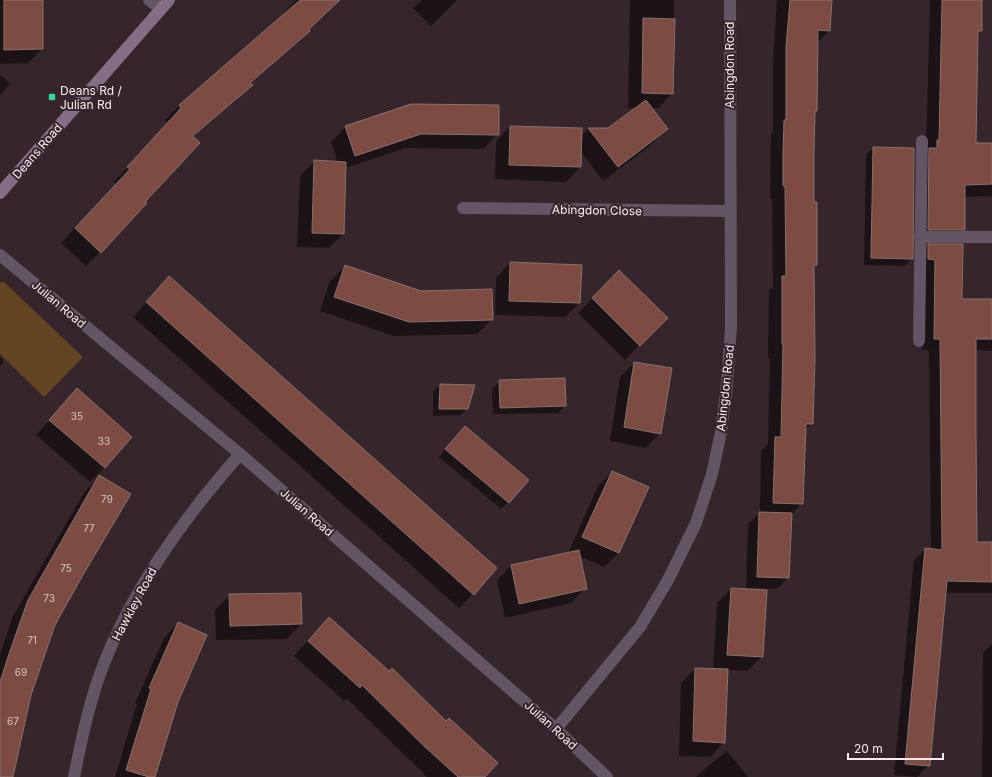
<svg xmlns="http://www.w3.org/2000/svg" width="992" height="777" font-family="Inter,sans-serif">
  <style>
    .green { fill: #634524 }
    .shadow { fill: #0007 }
    .building { fill: #7c4c42; stroke: #88726e }
    .lines { fill: none; stroke-linecap: round; stroke-linejoin: round }
    .street { stroke: #645565; stroke-width: 12 }
    .secondary { stroke: #846d85; stroke-width: 12 }
    .poi-dot { fill: #34d4a8; stroke: #36252b; stroke-width: 1.5 }
    .labels { text-anchor: middle; dominant-baseline: central; stroke-width: 4; stroke-linejoin: round; paint-order: stroke }
    .number-label { font-size: 10px; fill: #d9c4c4 }
    .street-label { font-size: 12px; fill: #f8ecef; stroke: #36252b }
    .poi-label { font-size: 12px; fill: #f8ecef; stroke: #36252b; text-anchor: start }
  </style>
  <rect width="100%" height="100%" fill="#36252b"/>
  <!-- green -->
  <polygon class="green" points="0,282 4,282 83,357 44,397 0,354"/>
  <!-- shadow -->
  <g class="shadow">
    <polygon points="0,0 42,0 42,49 28,63 0,64"/>
    <polygon points="296,0 340,0 308,30 309,31 294,45 250,84 251,85 237,100 193,137 100,252 86,266 61,243 116,184 114,182 168,123 165,120 179,106 284,15 283,13"/>
    <polygon points="422,0 457,0 431,26 413,8"/>
    <polygon points="630,0 674,0 672,94 658,108 651,108 666,129 652,144 603,181 581,152 580,167 566,182 495,179 496,141 510,127 581,136 588,129 609,129 637,108 628,108"/>
    <polygon points="777,0 831,0 829,31 817,43 816,110 814,113 813,203 816,265 813,268 812,423 804,431 802,503 791,515 788,578 777,589 746,588 748,524 760,513 761,451 768,444 770,358 768,358 769,290 773,287 772,199 770,199 771,134 773,132 773,61"/>
    <polygon points="930,0 981,0 981,31 977,35 975,144 992,144 992,196 964,197 964,229 951,242 916,242 926,151"/>
    <polygon points="0,74 10,84 0,95"/>
    <polygon points="411,105 498,134 483,149 405,148 345,168 343,234 329,248 297,247 300,176 314,162 338,162 331,142 345,127"/>
    <polygon points="873,148 912,259 904,266 864,265 866,155"/>
    <polygon points="928,246 961,300 992,300 992,351 975,350 976,543 992,543 992,593 945,593 929,765 917,777 894,775 914,560 926,549 931,549 929,350 922,350 924,271 917,257"/>
    <polygon points="510,263 579,303 565,317 495,315 496,278"/>
    <polygon points="345,267 492,319 477,334 394,336 320,311 330,281"/>
    <polygon points="619,272 666,318 625,360 578,313"/>
    <polygon points="169,277 473,594 459,608 133,317"/>
    <polygon points="0,357 4,361 0,366"/>
    <polygon points="634,363 660,433 646,448 610,441 620,377"/>
    <polygon points="500,381 565,406 558,413 493,414 492,389"/>
    <polygon points="440,385 467,408 460,415 433,416 433,392"/>
    <polygon points="77,390 130,437 104,468 90,482 36,435"/>
    <polygon points="458,434 508,502 501,509 439,457"/>
    <polygon points="612,472 648,488 618,553 604,567 579,556 585,589 571,603 505,618 497,580 511,566 572,553 569,551 598,486"/>
    <polygon points="99,477 54,624 30,695 13,777 0,777 0,655 13,616 85,491"/>
    <polygon points="731,589 762,657 747,671 727,670 724,742 710,757 679,756 681,683 695,669 713,670 717,603"/>
    <polygon points="300,594 301,624 287,639 216,640 215,610 230,595"/>
    <polygon points="178,623 177,702 154,777 115,777 137,704 135,703 164,638"/>
    <polygon points="315,633 484,777 427,777 347,699 344,701 294,656"/>
    <polygon points="992,644 992,777 982,777 983,653"/>
    <polygon points="727,751 748,777 696,777 702,771"/>
  </g>
  <!-- building -->
  <g class="building">
    <polygon points="4,0 43,0 43,49 4,50"/>
    <polygon points="300,0 340,0 309,29 310,31 250,83 253,85 193,136 200,143 145,202 147,203 101,253 75,228 130,169 127,167 181,108 179,105"/>
    <polygon points="790,0 832,0 830,31 818,30 817,111 815,111 814,153 814,202 817,202 817,265 814,265 815,358 813,424 806,424 803,504 773,503 775,437 781,437 783,344 782,344 782,276 786,276 785,186 783,186 783,153 784,120 786,120 786,47"/>
    <polygon points="942,0 982,0 982,31 978,31 976,143 992,143 992,184 965,185 965,230 928,230 929,148 937,148 937,140 939,140"/>
    <polygon points="643,18 675,19 673,94 642,93"/>
    <polygon points="646,100 668,129 618,167 588,128 608,128"/>
    <polygon points="411,104 499,105 499,135 421,134 355,156 345,126"/>
    <polygon points="510,126 582,128 581,167 509,165"/>
    <polygon points="873,147 914,148 913,259 871,258"/>
    <polygon points="314,160 346,162 344,234 312,233"/>
    <polygon points="928,244 963,244 962,299 992,299 992,339 976,339 976,433 977,542 992,542 992,582 947,581 930,766 905,764 925,548 942,550 940,339 934,339 935,260 928,259"/>
    <polygon points="510,262 582,265 580,303 509,301"/>
    <polygon points="345,265 421,291 492,289 493,320 409,322 334,297"/>
    <polygon points="619,270 668,318 640,346 592,298"/>
    <polygon points="169,276 497,568 474,595 146,302"/>
    <polygon points="634,362 672,368 661,434 624,427"/>
    <polygon points="565,378 566,406 500,408 499,380"/>
    <polygon points="440,384 475,385 468,409 439,409"/>
    <polygon points="77,388 132,437 105,468 49,420"/>
    <polygon points="465,426 529,480 509,503 445,449"/>
    <polygon points="612,471 649,487 619,553 582,537"/>
    <polygon points="99,475 131,494 84,573 55,625 31,695 13,777 0,777 0,682 10,651 28,600"/>
    <polygon points="759,512 792,513 789,578 757,577"/>
    <polygon points="579,550 587,589 519,604 511,565"/>
    <polygon points="731,588 767,590 763,657 727,655"/>
    <polygon points="301,593 302,624 230,626 229,594"/>
    <polygon points="329,617 389,671 392,668 446,721 449,718 498,763 485,777 458,777 424,746 362,685 360,688 308,641"/>
    <polygon points="178,622 207,635 178,702 155,777 149,777 126,770 151,689 149,688"/>
    <polygon points="695,668 728,669 725,743 693,741"/>
  </g>
  <g class="lines">
    <!-- street -->
    <g class="street">
      <polyline points="149,0 161,9"/>
      <polyline points="463,208 730,211"/>
      <polyline points="920,237 992,237"/>
      <polyline points="0,255 240,454 556,729 607,777"/>
      <polyline points="919,341 922,141"/>
      <polyline points="556,729 640,627 668,580 696,523 712,474 721,432 727,384 731,327 730,0"/>
      <path d="M74,777C81,742 88,708 100,674C130,592 183,519 240,454"/>
    </g>
    <!-- secondary -->
    <polyline class="secondary" points="0,193 169,0"/>
  </g>
  <!-- markers -->
  <rect class="poi-dot" x="48" y="93" width="8" height="8" rx="2"/>
  <g class="labels">
    <!-- number labels -->
    <g class="number-label">
      <text x="77" y="416">35</text>
      <text x="104" y="441">33</text>
      <text x="107" y="499">79</text>
      <text x="89" y="528">77</text>
      <text x="66" y="568">75</text>
      <text x="49" y="598">73</text>
      <text x="32" y="640">71</text>
      <text x="21" y="672">69</text>
      <text x="13" y="721">67</text>
    </g>
    <!-- street labels -->
    <g class="street-label">
      <text transform="translate(729 65) rotate(-90)">Abingdon Road</text>
      <text transform="translate(37 151) rotate(-49)">Deans Road</text>
      <text transform="translate(597 210) rotate(1)">Abingdon Close</text>
      <text transform="translate(59 304) rotate(40)">Julian Road</text>
      <text transform="translate(725 388) rotate(-84)">Abingdon Road</text>
      <text transform="translate(307 512) rotate(41)">Julian Road</text>
      <text transform="translate(134 604) rotate(-62)">Hawkley Road</text>
      <text transform="translate(551 725) rotate(42)">Julian Road</text>
    </g>
    <!-- poi labels -->
    <g class="poi-label">
      <text x="60" y="90">Deans Rd /<tspan x="60" dy="14">Julian Rd</tspan></text>
    </g>
  </g>
  <!-- scale -->
  <path d="M848 753v6h95v-6" fill="none" stroke="#f8ecef" stroke-width="2"/>
  <text x="854" y="753" font-size="12" fill="#f8ecef" stroke="#36252b" stroke-width="3" paint-order="stroke">20 m</text>
</svg>
